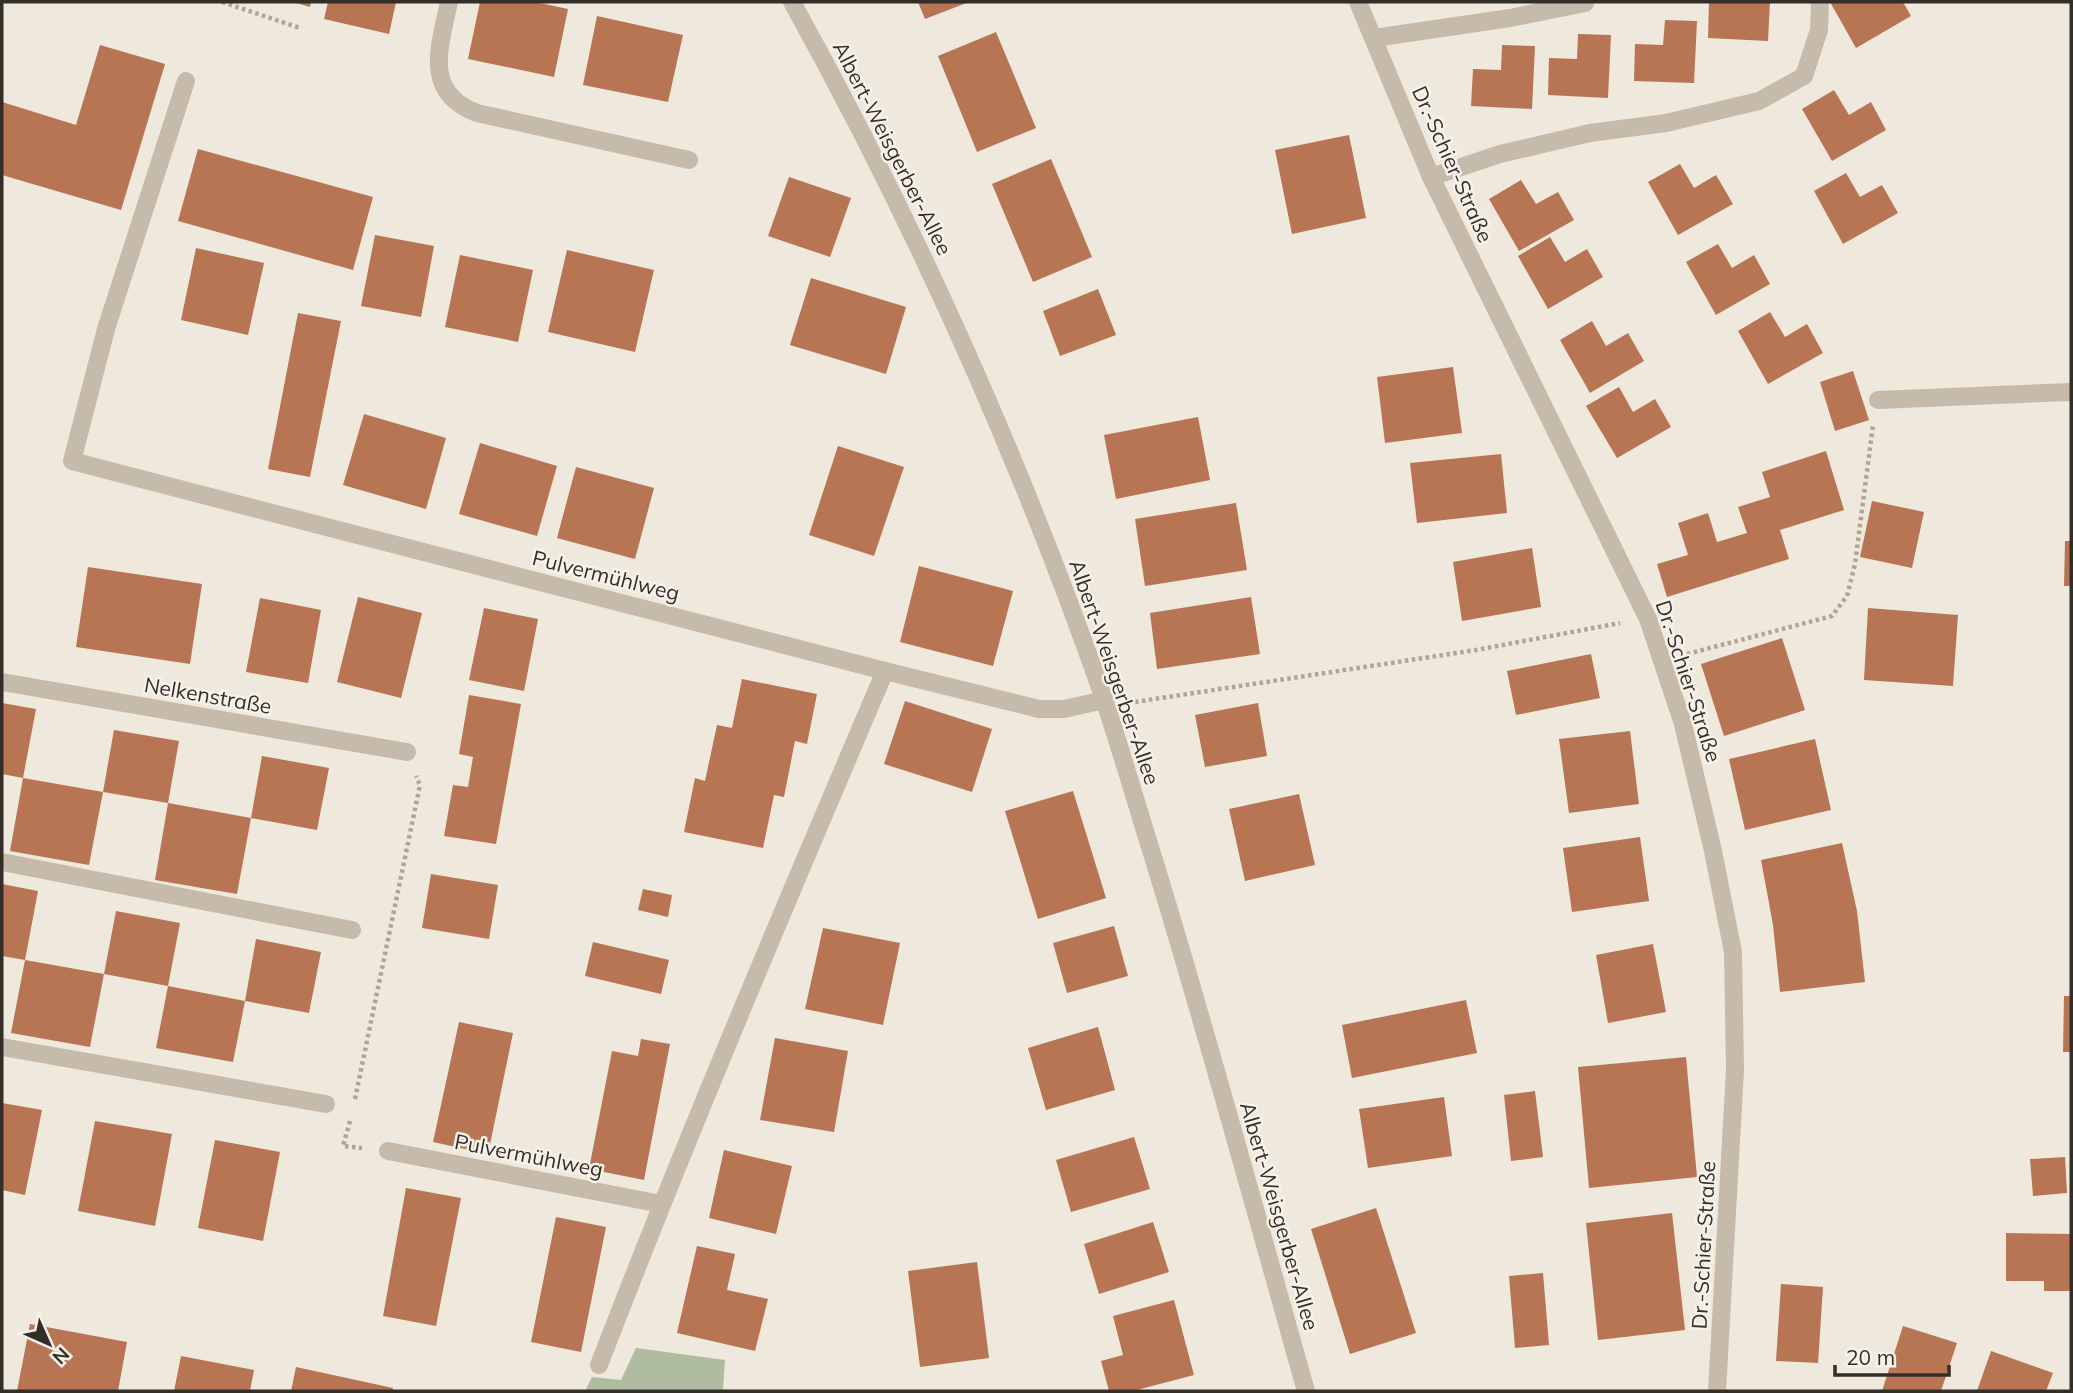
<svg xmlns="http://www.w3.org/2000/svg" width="2073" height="1393" font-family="Mulish,sans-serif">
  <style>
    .green { fill: #b0bc9f }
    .building { fill: #b77553 }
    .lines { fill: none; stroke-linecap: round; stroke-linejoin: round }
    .path { stroke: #b1a495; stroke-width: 4.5; stroke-dasharray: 3.5 3.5; stroke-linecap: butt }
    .lane { stroke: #c6baaa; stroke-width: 18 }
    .street { stroke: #c6baaa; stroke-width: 18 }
    .labels { text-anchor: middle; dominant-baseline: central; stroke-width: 5; stroke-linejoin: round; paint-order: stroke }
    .street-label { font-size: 21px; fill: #342e29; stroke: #f7f2e9 }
  </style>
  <rect width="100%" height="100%" fill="#efe8dd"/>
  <!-- green -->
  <polygon class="green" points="636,1348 725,1360 723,1391 585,1391 592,1377 621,1380"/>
  <!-- building -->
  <g class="building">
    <polygon points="293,2 311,2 310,7"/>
    <polygon points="328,2 396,2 389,34 324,19"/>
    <polygon points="480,2 535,2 568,9 554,77 468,59"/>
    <polygon points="918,2 969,2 925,19"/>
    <polygon points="1709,2 1770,2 1768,41 1708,38"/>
    <polygon points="1830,2 1903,2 1911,16 1856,48"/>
    <polygon points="597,16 683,35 668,102 583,85"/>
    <polygon points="1665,20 1697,21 1694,83 1634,81 1635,44 1663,45"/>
    <polygon points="996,32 1036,128 977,152 938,56"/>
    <polygon points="1578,34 1611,35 1608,98 1548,95 1549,58 1577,59"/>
    <polygon points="100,45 165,64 121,210 2,175 2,102 76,125"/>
    <polygon points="1502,45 1535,46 1532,109 1471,106 1473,69 1501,70"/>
    <polygon points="1834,90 1849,115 1871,102 1886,130 1832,161 1802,109"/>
    <polygon points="1349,135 1366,218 1292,234 1275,150"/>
    <polygon points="198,149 373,197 353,270 178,221"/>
    <polygon points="1051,159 1092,257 1033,282 992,184"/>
    <polygon points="1680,164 1694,188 1716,175 1733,204 1678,235 1648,182"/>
    <polygon points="1846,173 1860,197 1882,185 1898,213 1843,244 1814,191"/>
    <polygon points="789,177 851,198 830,257 768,236"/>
    <polygon points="1521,180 1536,204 1558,192 1574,220 1519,251 1489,199"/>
    <polygon points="375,235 434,246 421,317 361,306"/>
    <polygon points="1550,237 1565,262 1587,249 1603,277 1548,309 1518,256"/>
    <polygon points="1718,244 1732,268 1754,255 1770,284 1716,315 1686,262"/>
    <polygon points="196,248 264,263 248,335 181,320"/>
    <polygon points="567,250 654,270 635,352 548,332"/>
    <polygon points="460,255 533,270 518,342 445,327"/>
    <polygon points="811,278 906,307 886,374 790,345"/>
    <polygon points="1098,289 1116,335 1060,356 1043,311"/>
    <polygon points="1770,312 1785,337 1807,324 1823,353 1768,384 1738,331"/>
    <polygon points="298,313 341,321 310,477 268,469"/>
    <polygon points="1592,321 1606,346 1628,333 1644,361 1590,393 1560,340"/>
    <polygon points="1453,367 1462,433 1385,443 1377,377"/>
    <polygon points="1853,371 1869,420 1835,431 1820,382"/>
    <polygon points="1619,387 1633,412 1655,399 1671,427 1617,458 1586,406"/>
    <polygon points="364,414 446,438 426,509 343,485"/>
    <polygon points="1198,417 1210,480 1116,499 1104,435"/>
    <polygon points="480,443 557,466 537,536 459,514"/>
    <polygon points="838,446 904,467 874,556 809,535"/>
    <polygon points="1826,451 1844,510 1780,530 1789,559 1667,597 1657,564 1688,555 1678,523 1708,513 1717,542 1747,533 1738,507 1770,497 1762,472"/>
    <polygon points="1501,454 1507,513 1417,523 1410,463"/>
    <polygon points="576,467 654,488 635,559 557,538"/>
    <polygon points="1872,501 1924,512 1912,568 1860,557"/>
    <polygon points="1236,503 1247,570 1145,586 1135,519"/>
    <polygon points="2065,541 2071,541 2071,586 2064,586"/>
    <polygon points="1532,548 1541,607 1462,621 1453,562"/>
    <polygon points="919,566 1013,591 993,666 900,642"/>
    <polygon points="88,567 202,584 190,664 76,647"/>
    <polygon points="358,597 422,613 401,698 337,682"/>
    <polygon points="1251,597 1260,654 1157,669 1150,613"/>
    <polygon points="260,598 321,610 308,683 246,672"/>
    <polygon points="484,608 538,619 524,691 469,680"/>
    <polygon points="1868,608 1958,615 1953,686 1864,680"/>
    <polygon points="1782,638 1805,710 1724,736 1701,664"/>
    <polygon points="1591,654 1600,698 1516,715 1507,671"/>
    <polygon points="742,679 817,694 807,744 795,741 784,797 774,795 763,848 684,832 695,778 705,781 717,725 732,728"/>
    <polygon points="469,695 521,704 496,844 444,836 453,785 468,787 473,757 459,754"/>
    <polygon points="905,701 992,729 972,792 884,764"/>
    <polygon points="2,703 36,709 23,778 2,774"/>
    <polygon points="1258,703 1267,756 1205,767 1195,715"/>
    <polygon points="114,730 179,741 168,803 103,792 89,865 10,851 23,778 103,792"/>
    <polygon points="1630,731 1639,804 1569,813 1559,739"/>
    <polygon points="1815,739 1831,810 1745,830 1729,759"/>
    <polygon points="262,756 329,768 317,830 251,818 237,894 155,880 168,803 251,818"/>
    <polygon points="1073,791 1106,898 1038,919 1005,811"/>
    <polygon points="1299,794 1315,865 1245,881 1229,809"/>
    <polygon points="1640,837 1649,901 1572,912 1563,848"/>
    <polygon points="1842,843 1857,911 1865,982 1780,992 1773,925 1761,860"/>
    <polygon points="431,874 498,885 489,939 422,928"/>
    <polygon points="2,884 38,891 25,960 104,974 116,911 180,923 168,986 104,974 90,1047 11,1033 25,960 2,956"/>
    <polygon points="643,889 672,895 668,917 638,910"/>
    <polygon points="1114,926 1128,976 1067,993 1053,943"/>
    <polygon points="823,928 900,943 883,1025 805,1009"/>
    <polygon points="256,939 321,952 309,1013 245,1001"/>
    <polygon points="593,942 669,960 661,994 585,976"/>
    <polygon points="1653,944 1666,1012 1608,1023 1596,955"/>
    <polygon points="168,986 245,1001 233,1062 156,1048"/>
    <polygon points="2064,996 2071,996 2071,1052 2063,1052"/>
    <polygon points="1466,1000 1477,1053 1352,1078 1342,1025"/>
    <polygon points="459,1022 513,1033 488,1154 433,1142"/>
    <polygon points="1098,1027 1115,1090 1046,1110 1028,1048"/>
    <polygon points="775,1038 848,1051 834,1132 760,1120"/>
    <polygon points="641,1039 670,1044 644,1180 589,1169 612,1051 638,1056"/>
    <polygon points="1686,1057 1697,1177 1589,1188 1578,1067"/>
    <polygon points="1535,1091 1543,1157 1511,1161 1504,1095"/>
    <polygon points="1444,1097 1452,1156 1368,1168 1359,1109"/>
    <polygon points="2,1103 42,1110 25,1195 2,1190"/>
    <polygon points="95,1121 172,1134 155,1226 78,1211"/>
    <polygon points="1134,1137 1150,1189 1071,1212 1056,1160"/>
    <polygon points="215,1140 280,1152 263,1241 198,1228"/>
    <polygon points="724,1150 792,1166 776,1234 709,1218"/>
    <polygon points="2065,1157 2067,1193 2033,1196 2030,1159"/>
    <polygon points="406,1188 461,1198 436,1326 383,1316"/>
    <polygon points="1376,1208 1416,1333 1350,1354 1311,1229"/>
    <polygon points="1672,1213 1685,1330 1598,1340 1586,1223"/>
    <polygon points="556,1217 606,1227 581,1352 531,1342"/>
    <polygon points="1153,1222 1169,1272 1099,1294 1084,1244"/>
    <polygon points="2006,1233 2071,1234 2071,1291 2044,1291 2044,1281 2006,1281"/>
    <polygon points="697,1246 735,1254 727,1290 768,1299 755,1351 677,1333"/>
    <polygon points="977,1262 989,1358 920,1367 908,1271"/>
    <polygon points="1543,1273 1549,1345 1515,1348 1509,1276"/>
    <polygon points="1781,1284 1823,1287 1818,1363 1776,1361"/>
    <polygon points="1174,1300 1194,1375 1133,1391 1109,1391 1101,1361 1123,1355 1113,1316"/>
    <polygon points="30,1324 127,1342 118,1391 17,1391"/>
    <polygon points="1903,1326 1957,1343 1941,1391 1882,1391"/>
    <polygon points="1991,1351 2053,1373 2046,1391 1977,1391"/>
    <polygon points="181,1356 254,1370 250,1391 174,1391"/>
    <polygon points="296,1367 393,1388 392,1391 291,1391"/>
  </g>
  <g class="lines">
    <!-- path -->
    <g class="path">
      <polyline points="222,2 300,28"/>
      <polyline points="1687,654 1832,616 1847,596 1855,564 1873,425"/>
      <polyline points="1135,702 1476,650 1620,623"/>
      <polyline points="355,1099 420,785 416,776"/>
      <polyline points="350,1121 343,1146 362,1148"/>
    </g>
    <!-- lane -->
    <g class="lane">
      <path d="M449,2C440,46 422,92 477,113L689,160"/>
      <polyline points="1374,38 1510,18 1585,3"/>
      <polyline points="186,81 106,329 72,461 315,524"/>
      <polyline points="1431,177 1500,154 1590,133 1666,123 1759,101 1804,76 1819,30 1820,2"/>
      <polyline points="1878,400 2071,392"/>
      <polyline points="2,862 352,930"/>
      <polyline points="2,1047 326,1104"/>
      <polyline points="388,1151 661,1204"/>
    </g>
    <!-- street -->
    <g class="street">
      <path d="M792,2C915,224 1019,456 1103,696C1121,750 1137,806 1154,860C1208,1036 1256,1214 1306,1391"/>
      <polyline points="1358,2 1431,177 1648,619 1683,724 1713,851 1733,952 1735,1070 1717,1391"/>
      <path d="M315,524L885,671C787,901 689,1131 599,1365"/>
      <polyline points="885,671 1039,709 1064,709 1104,700"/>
      <polyline points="2,682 407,752"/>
    </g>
  </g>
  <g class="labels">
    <!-- street labels -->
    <g class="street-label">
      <text transform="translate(893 148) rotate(63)">Albert-Weisgerber-Allee</text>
      <text transform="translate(1453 164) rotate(66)">Dr.-Schier-Straße</text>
      <text transform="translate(606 575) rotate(14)">Pulvermühlweg</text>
      <text transform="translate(1115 672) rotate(71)">Albert-Weisgerber-Allee</text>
      <text transform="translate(1689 681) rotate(72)">Dr.-Schier-Straße</text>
      <text transform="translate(208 695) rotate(10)">Nelkenstraße</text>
      <text transform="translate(529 1155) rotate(11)">Pulvermühlweg</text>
      <text transform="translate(1280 1216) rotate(74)">Albert-Weisgerber-Allee</text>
      <text transform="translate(1703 1245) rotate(-87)">Dr.-Schier-Straße</text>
    </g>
  </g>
  <!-- border -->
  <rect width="2073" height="1393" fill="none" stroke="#342e29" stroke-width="7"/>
  <!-- north arrow -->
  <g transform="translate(49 1344) rotate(135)" stroke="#f7f2e9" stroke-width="5" paint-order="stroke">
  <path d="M0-5L12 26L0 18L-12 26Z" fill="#342e29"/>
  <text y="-10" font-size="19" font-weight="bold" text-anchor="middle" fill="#342e29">N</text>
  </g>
  <!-- scale -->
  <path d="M1835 1365v10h114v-10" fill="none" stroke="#342e29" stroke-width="3.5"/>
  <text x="1846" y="1365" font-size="21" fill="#342e29" stroke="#f7f2e9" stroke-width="5" paint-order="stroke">20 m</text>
</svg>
